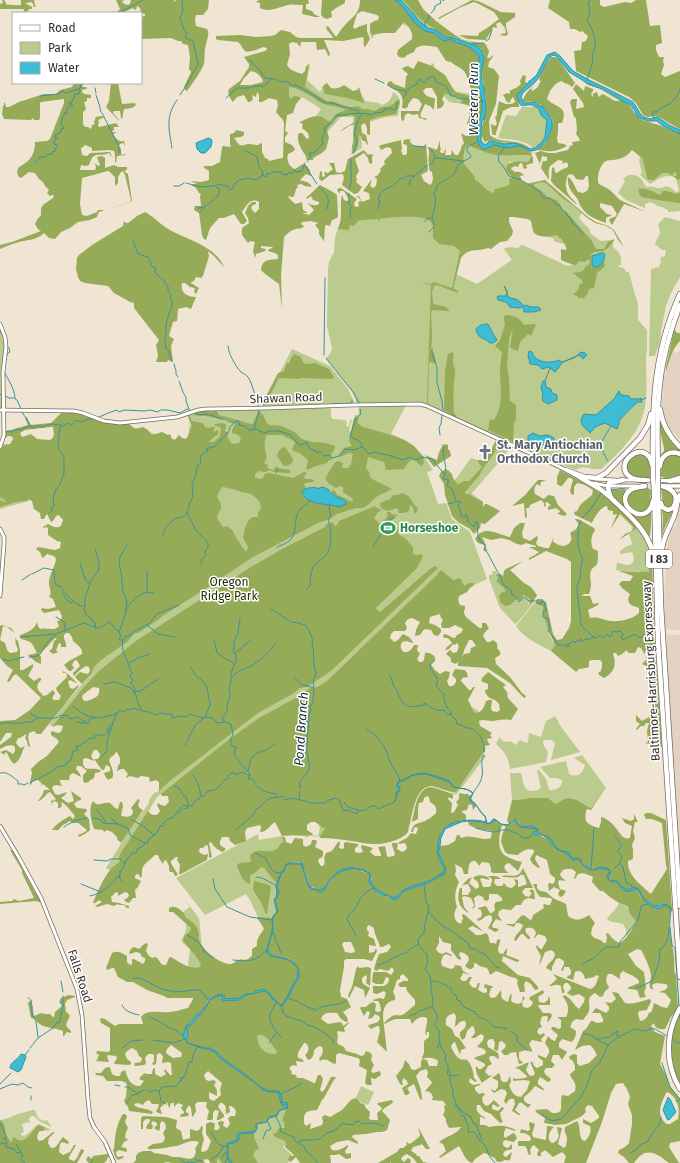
<svg xmlns="http://www.w3.org/2000/svg" width="680" height="1163" font-family="'Fira Sans',sans-serif">
  <style>
    .commercial { fill: #e3d2c2 }
    .green { fill: #bacb8d; fill-rule: evenodd }
    .forest { fill: #96ab57; fill-rule: evenodd }
    .water { fill: #3dbdd3; stroke: #3a92a0 }
    .lines { fill: none; stroke-linecap: round; stroke-linejoin: round }
    .stream { stroke: #3a92a0; stroke-width: 1 }
    .secondary-casing { stroke: #766b5c; stroke-width: 4.5 }
    .primary-casing { stroke: #766b5c; stroke-width: 5 }
    .highway-casing { stroke: #766b5c; stroke-width: 6 }
    .secondary { stroke: #fff; stroke-width: 3 }
    .primary { stroke: #fff; stroke-width: 3.5 }
    .highway { stroke: #fff; stroke-width: 4.5 }
    .highway-bridge-casing { stroke: #766b5c; stroke-width: 6; stroke-linecap: butt }
    .highway-bridge { stroke: #fff; stroke-width: 4.5 }
    .labels { text-anchor: middle; dominant-baseline: central; stroke-width: 3; stroke-linejoin: round; paint-order: stroke }
    .shield { fill: #fff; stroke: #706d68; stroke-width: 1 }
    .shield-label { font-size: 11px; font-weight: bold; fill: #332f28 }
    .street-label { font-size: 12px; fill: #332f28; stroke: #fff }
    .worship-label { font-size: 12px; font-weight: bold; fill: #5b616d; stroke: #fff; text-anchor: start }
    .leisure-label { font-size: 12px; font-weight: bold; fill: #27864d; stroke: #fff; text-anchor: start }
    .park-label { font-size: 12px; fill: #262e0a; stroke: #fff }
    .water-label { font-size: 13px; font-style: italic; fill: #1a3034; stroke: #fff }
  </style>
  <rect width="100%" height="100%" fill="#f0e4d3"/>
  <!-- commercial -->
  <g class="commercial">
    <polygon points="680,350 680,440 669,427 666,421 663,413 662,406 664,379 670,359 673,352 677,353"/>
    <polygon points="680,498 680,630 665,629 664,603 667,545 671,530 676,525"/>
    <polygon points="666,634 680,635 680,859 673,761"/>
  </g>
  <!-- green -->
  <g class="green">
    <path d="M387,0H404L461,39L472,42L484,49L485,57V68L482,83V141L487,144L491,136C503,145 527,136 533,154L504,152L503,156L529,155L531,157L528,162L522,161L509,162L512,189L529,183L545,180L549,185L582,212L579,218L585,225L589,228L591,234L601,241L610,240L613,241V247C620,253 622,255 621,265H618L619,267L624,268L626,272H629L635,295C639,303 638,311 638,320L647,330V349L646,356C646,399 652,418 619,452C613,458 607,464 601,469C592,471 583,464 576,470L566,466L557,464L427,405L357,403L352,392L326,359L330,354L332,349L327,326L328,268L329,262L334,252L335,237L341,220V213L349,212L348,192L351,195V216L416,164L408,144L403,140L407,139L411,142L418,162L427,156V163L421,169L420,189L433,190L434,160L428,163V156L438,155L463,157L465,148L468,145V144L461,140L468,143L476,106L449,102L431,79L409,95L406,109L402,108L404,96L427,73L432,63L434,64V71L457,92L474,94V76L420,32L392,19L376,33L372,39L369,32L376,28ZM506,214H519L532,220L537,235L553,238L555,242L565,244L566,250H571V266L565,265L525,246L521,245L518,248C512,248 510,246 504,249L512,260L477,284L456,274L461,253L478,248H486L492,245L504,226Z"/>
    <path d="M308,64H310L307,80L320,92L322,88L325,90V94H327L363,100L362,94L365,101L379,103L381,105C389,103 391,100 393,92C404,99 399,105 398,116L385,117L360,125L362,148L351,155L353,140V117H341C329,130 314,145 308,163L305,157L310,150L320,116H316L321,109L302,97L301,98L300,97L291,99L286,96V75L304,79Z"/>
    <path d="M522,107H534L543,111L549,127L545,142L533,150L531,146C521,139 510,140 498,138L506,115L516,116Z"/>
    <path d="M680,135V211L668,212V210L662,207L657,206L655,204L651,202L645,204V208L626,200L618,193L625,181L623,179C632,170 642,177 646,187C651,186 653,187 657,188C665,190 664,181 676,192H678L679,189C677,185 677,182 676,178C666,173 659,179 650,184L640,175L642,173L639,160L641,155Z"/>
    <path d="M665,217L680,221V277L671,293L666,306L661,331L660,341L655,356H649L651,269L659,267L661,262L660,258L665,256L666,250H662L655,244C657,236 663,235 658,226L659,223Z"/>
    <polygon points="0,323 5,340 3,365 3,410 0,410"/>
    <path d="M292,349L330,366L348,389L354,402L353,403L331,406V417L333,419L345,420L347,422L346,426L349,427L350,420H352L349,431H351L355,415H358L359,407L406,405L391,434C413,442 420,450 433,470L427,472L438,504L446,503L452,519L470,532L487,579L461,591L373,638L494,722L477,715L459,739L486,756L456,795C451,791 446,791 441,789C437,788 433,786 429,786C415,789 413,813 410,825L335,838L309,836L306,838L305,835C297,835 290,835 282,836L342,956L283,1057C277,1055 272,1053 266,1057L321,1097L280,1139L287,1143L283,1147L292,1155L288,1163H216L215,1156L263,1114L204,992L181,978L188,966L190,949L181,941C187,929 189,926 180,914L190,907L171,882L199,918L204,968L251,965L264,930L250,900L246,894L205,915L176,878L258,834L259,840L282,836L253,780L266,817L228,838L213,809L189,799L161,794C156,797 153,804 150,809L120,854L118,858L120,859L119,862L114,865L111,871L106,868L130,829L149,803V800L154,793L157,792L171,780L136,763L95,676L82,689L53,726L49,725L63,706L93,672L53,597L67,523L39,498L0,509V448L2,444L83,446L89,416L100,421L121,424L187,443L190,424L188,415C200,407 245,409 261,409ZM305,819L317,821L320,828L318,836L308,835Z"/>
    <polygon points="500,442 509,448 506,454 472,493 472,494 481,500 483,502 469,494 466,494 465,492 479,476 483,469 494,454"/>
    <polygon points="471,458 478,460 477,461 481,466 481,468 469,481 464,481 458,484 455,480"/>
    <path d="M635,525L647,539L651,553L649,572L638,571L630,573L625,571L616,570L617,563C621,563 625,565 627,565C635,565 635,557 632,552L620,554V551L623,549L625,547L631,545L632,543L629,534L636,529Z"/>
    <polygon points="492,571 496,571 498,578 496,581 504,587 506,591 500,595 499,598 500,602 515,601 517,599 520,601 525,595 530,599 528,604 529,605 534,602 518,622 515,624 500,608 489,579 489,575 493,574"/>
    <path d="M535,602L536,604L543,605C545,614 546,624 549,634C551,638 553,641 555,645L551,651C539,645 524,638 516,626Z"/>
    <path d="M555,716L559,723V724L580,752L551,760L555,743C553,739 548,740 544,740L543,742L544,746L548,752L546,762L510,769C509,758 504,751 496,744L500,737L502,741L508,742L510,741L516,745L520,740L526,743L528,742L529,733L541,737L546,721Z"/>
    <path d="M582,755L606,788L591,808C586,806 576,798 572,798C567,799 561,803 556,804L548,798H529L518,800H512L510,773H521C523,780 523,791 532,791C537,791 538,790 541,788L537,770H539L546,779L549,790C556,790 562,788 562,780L557,778H550L540,767L566,761L569,774C577,778 583,774 585,765L574,758Z"/>
    <path d="M619,903C630,906 629,912 636,921L628,935L626,937V930L623,924C617,922 611,923 607,919C610,913 617,910 619,903Z"/>
    <polygon points="361,1086 374,1092 368,1105 355,1100"/>
    <path d="M33,1110H35L38,1118L44,1121L47,1120L51,1126V1127L39,1121L34,1116H31L29,1119L30,1122L28,1123L27,1122L22,1124L24,1132L21,1133V1135L23,1136C32,1133 32,1127 39,1124L51,1130L43,1131L45,1129L36,1126C32,1134 24,1144 15,1138L12,1141H9L6,1135L5,1127L1,1120L11,1117L18,1114Z"/>
  </g>
  <!-- forest -->
  <g class="forest">
    <path d="M2,0H4L7,5C11,4 16,6 21,5V0H34L35,5L36,7H34L32,2L25,3L32,7V9H29L28,11L24,12V10L23,9H0V4L3,3Z"/>
    <path d="M116,0H125L122,1C124,5 126,5 130,4L131,0H174L175,2L176,0H209L208,9L203,15H196L195,19L196,26L207,29C210,35 207,38 206,44C204,51 205,57 204,64C201,72 192,84 187,91L185,90L184,87L191,72L189,69L190,57L188,45L183,44L181,41H178L171,38L141,39V21L142,20L143,16H145V14L141,13L140,8L137,6L136,10L134,9L133,8L122,13H116L120,9Z"/>
    <path d="M259,0H308L309,3L308,4H306V9L312,11L314,14L320,17H315L302,14V13L303,5H302C297,5 293,4 288,5C278,7 270,13 260,8V3L256,2Z"/>
    <polygon points="322,0 345,0 345,3 336,8 331,12 332,17 327,19 324,18 321,15"/>
    <path d="M360,0H395L404,8L414,22L425,31L434,33L444,41L451,39C457,43 464,43 470,47C474,49 477,54 480,57L477,66V78L478,88L482,101V110L479,121L478,141L482,149L494,145L508,148L519,146L529,150L533,158V163L526,165L527,168L524,169L522,163H520L518,167L515,166L511,168L512,170L515,172C519,171 521,172 524,175L520,176L522,181L527,184L545,180L588,217L596,222L608,226L614,230L624,247L618,240L613,230L606,226L595,223L586,217L574,206L561,197L546,183L541,182L534,184V186L544,193L548,198C559,199 559,202 563,211H565L568,214L592,241L596,249H604L608,242L614,239V241C607,249 606,252 594,252L591,255V267H597L604,263L605,265L603,268L597,273L594,288L589,289C588,294 586,296 582,299L581,297L578,299V296L573,295L578,290L580,284L583,283L582,280L573,273C580,271 582,274 586,266L589,265L590,261L589,259L585,262L579,261L576,265L568,263L561,260V249L566,250L567,248L561,238H559L557,235C550,237 536,238 533,231C532,228 532,224 531,221C529,218 513,217 509,217V222L513,231L512,235L507,241L500,242L491,249L488,248C479,252 468,247 461,258L454,285V289L458,291V293L437,285L434,286L432,292L433,304L446,307L449,310V311L434,310L431,311L432,338L431,350L434,353L436,363L435,364L431,362L429,363L428,404L427,403V400L431,285L420,283L432,284L433,282L452,288L460,251L454,246L439,244C437,241 434,240 433,237C432,232 435,227 431,222C425,214 390,217 380,219L379,222L378,219L361,220L358,221L354,226L350,225L349,230L338,229L337,231C344,217 339,208 342,195L344,200L347,201L349,200L344,191H340V194L337,190L339,188H341L357,199L354,203L355,207H356L359,206L358,201L359,202L361,201L359,198L356,196H359L362,202L370,199L369,193L363,191L372,179L370,186L373,188L376,186L377,179L374,177L377,176L381,171L380,169L385,164L384,161L392,153L391,148L387,147L381,150L379,146L381,145L401,140L402,149L401,151L403,155H405L407,154V145L403,144L404,140L411,139L409,142C414,146 418,147 424,146L426,143L428,171L421,175L424,181L430,185L432,183L433,178L432,172L430,171L429,169V147L437,150L440,140V147L441,149L440,151L441,153H444L445,149L446,150L445,155H451L452,150L455,155H458L461,149L462,145L464,144L461,133L466,136L469,135V130L467,123L469,118V112L471,109L470,106L461,103L462,100C457,96 451,97 445,93L442,100L444,102C444,107 441,108 437,109V97L432,88H426L423,91C425,96 430,98 435,98L434,110L430,106L425,104L420,115L422,118H426L427,120L419,118L418,114L413,115L408,113L405,115L404,120L402,121L401,117V111H419L422,104L418,99L413,98L409,103L407,108H402C405,94 399,92 387,85L388,82L391,81L394,84L405,88L406,77L408,74L402,69L404,67L408,66L413,69L414,68L418,61L432,66L445,75L455,92L473,97C472,92 467,74 464,71C460,67 455,66 451,62L446,61L437,47C429,46 423,44 416,48L414,52L407,55L404,58L399,57L397,54L398,50L412,39C413,32 409,26 404,22L395,33H383L372,35L370,30V24L374,21L378,20L379,17L377,15L362,11L357,14L353,27L355,29C359,26 364,25 367,24V31L370,39L365,47C362,44 365,40 363,37L343,41L324,40L330,54L329,56L328,55L325,49L317,50L316,42H301L300,47L297,43L292,42L289,44L290,54L287,65L290,69L296,72L302,74L305,71L306,66L309,65L305,87L328,102L330,101C337,102 343,106 349,107C355,107 358,105 362,109H367L374,111C377,110 380,107 383,107C391,106 392,106 398,99L400,103L396,114L379,117L370,120V135L367,134V128L365,123L362,124L361,127L362,133L366,135L368,144L367,145L366,142L362,140L361,136L359,135C358,141 359,150 353,154L352,146L354,142L353,141L354,140L353,134L355,124L349,126L340,132L344,128L355,122V117L352,115L337,117L333,120L327,130L329,138L326,149L322,153L313,158V160H309C303,153 295,141 299,133H302L307,139L309,138L308,133L302,128L303,124L300,123V122C307,119 315,114 322,117C326,119 326,121 330,121L336,114L346,110C338,105 330,107 322,103C318,102 315,98 311,96C306,93 295,87 289,87V96L291,99L294,96L300,97L301,98L296,104L293,113L287,115L285,131L288,133L285,137V142L292,145L295,149L294,151L288,154C286,160 289,167 295,169L303,164C308,165 311,171 311,176L306,174L300,180C305,182 309,181 312,187L305,186L301,184L297,185L298,187L296,189L294,196L293,197L288,196L289,198L295,204L302,202L303,210L308,213H302L309,215L314,210L305,200C308,204 314,207 319,204V202L313,200L311,196L307,199L306,198L320,185L333,192L337,195L338,216L337,218L332,220L330,226L327,225L325,226L324,240L326,242L323,240L319,234V230L315,225L318,223L311,221L302,222L301,224L304,226L302,228C293,229 291,230 284,237L281,276L282,309L279,284L265,274L261,270C262,259 269,260 278,259V255L275,253L268,251L269,249L273,248L272,247L261,246V248L266,249L265,251L256,254L255,258L253,251L255,242L250,241L248,243L242,235V228L249,223L248,218L245,213L248,206L252,202H256V204L253,205L251,208L254,212L255,213L259,209V202C251,197 246,206 242,212L247,221L244,224H241L234,214L224,218H219L210,228L206,240L204,239L202,235L199,213L194,210L195,206H201L200,196L201,194L199,193L196,188L190,184H197L191,181L201,182L209,180V171L203,167L205,166H212L220,162L222,147L223,146L231,147L230,144V134L234,133L236,130L244,132V135L241,137L234,138C240,145 238,147 248,144C251,144 255,145 258,145L261,143L262,144V152L265,158L268,159L269,161C271,161 279,158 283,158L284,123L283,120L276,112L278,105L277,100L269,98L262,102H259V95L257,92L256,97L252,95L253,99L250,102H248L244,95L237,97L233,102C230,98 227,94 229,89L240,81L249,67V64L244,57L265,51L267,49V48L263,47L256,50L247,52C242,50 242,45 238,42L218,40L216,39V36L240,35L257,37L271,36L275,35L281,30L290,32L296,37L300,38H332L333,37L327,30L326,26L329,27L333,33L336,37C339,33 341,29 344,26C352,17 360,14 360,0ZM251,71C257,72 262,77 263,82L251,85H240L244,78ZM468,145C476,148 483,152 492,154C504,157 517,155 529,155L531,157L528,162C521,161 513,160 507,165L506,170L512,177L509,179L510,184L507,186L495,189L494,192V193C486,192 483,184 475,180V177L464,164L463,160L465,148Z"/>
    <path d="M403,0H418L423,9L436,21L456,36L467,41L483,43L490,47L486,45L489,51L487,58H489L494,55L489,62L488,67L494,69L499,76L496,104L489,121L490,135C498,144 517,139 528,147C516,142 502,143 490,140L485,142C477,132 486,119 486,107C487,95 482,83 482,71C482,64 487,57 482,50C478,43 460,38 452,37C449,36 446,37 443,36C440,34 437,30 434,28C418,20 415,12 403,0Z"/>
    <path d="M472,0L478,1L501,12L515,13V17L506,23V27L508,34L506,36L500,35L501,34L506,33L505,28L500,22L496,24L497,28L493,27C492,32 487,36 486,40L467,39L459,35L478,36L479,33L487,28L499,19L494,12L477,3L474,2L461,7L441,18L439,19L438,18Z"/>
    <polygon points="550,0 600,0 600,5 604,7 625,2 631,3 636,0 646,0 650,26 660,25 662,43 656,45 656,50 659,57 664,57 663,61 664,65 661,74 665,77 680,71 680,129 667,122 661,118 655,116 648,117 643,115 636,103 629,97 576,71 574,51 581,50 582,42 586,41 588,36 582,31 580,32 575,29 570,29 569,22 548,8"/>
    <path d="M552,57H555L558,59L575,83L572,87L568,84L564,83L562,81C554,83 549,91 547,99C555,108 569,105 562,123H559L558,124V132L557,139L558,143L564,144L567,146C561,149 555,152 547,151C543,151 541,150 537,150C549,144 551,132 553,120C544,110 541,99 525,102L523,101C524,95 529,89 534,86L531,89L532,91L537,88L541,81L539,80C541,73 547,61 552,57Z"/>
    <path d="M523,75L526,76L525,82L528,83L529,80H530V81L518,94L519,107H511L503,111L496,133V135H493L492,133L491,124L495,126L497,124L495,117L497,115V112L499,101C504,104 510,106 515,102V101L513,97L512,98L509,103L506,101L505,98L503,95L507,93L510,94V92L509,91L516,88L521,84L520,81Z"/>
    <path d="M583,81L599,88L620,100C630,102 632,111 638,117C642,121 653,123 659,125C666,128 673,131 680,134V179L678,180L674,177V176H677L676,174H677L675,172L673,173V176L668,173H662L654,180H649L647,178L643,159L632,150C626,157 622,159 613,160C611,160 608,160 606,161C600,164 596,178 599,184L610,190L620,200L646,212L624,204L612,225L609,220L611,218L615,217L617,214L612,206L600,203V207L607,214L612,215L606,218V223C597,220 587,216 582,208C579,205 579,200 576,197C571,191 567,186 568,177C573,180 575,188 578,192L583,193L587,191L589,186L588,176H586L583,180L576,179C574,175 572,173 568,175C565,181 565,189 569,195C571,199 576,201 577,205L554,185L551,181L552,168L554,167L555,172L557,173L561,170L568,167V164L566,162L562,164L563,161L558,160C547,169 549,165 549,180L541,168L543,161H547V157L542,156L540,164L535,153L541,151L548,153H555L568,150L570,146L573,145L572,142L580,141L579,138L576,134C578,129 576,124 576,118L574,117L570,102L572,99H577L576,109L584,107L583,103L573,89L576,84L584,91L585,86L593,89V91L591,94L593,97V94L596,92L598,94V97L603,94L615,101H620L600,89L588,85Z"/>
    <path d="M74,83H83L82,84L83,87H86L87,88L86,89L82,90V92L84,94L91,95V98H87V101L84,102L86,109L83,112V124L85,127H88L91,129L92,125L95,124L94,122L96,117L101,116L105,117L98,120L99,122L98,126L99,127L116,123L119,127H114V130L111,132H117L113,134C116,139 118,142 124,141L125,146L123,143L120,144L119,146L121,149V155L125,154L126,155L117,156L116,162L115,163V154L114,151L109,150L92,151V148L88,146L85,145L83,147L81,148L82,155L87,156L90,153L110,152L113,158L109,153C99,158 94,149 89,165L86,166L81,165L80,170H95L96,168L95,163L98,166L100,165L97,157L102,156L105,158V168L114,165L118,167H127V170H125V172L128,174L132,201L99,212L98,214L97,217L90,220L78,222L70,228L61,232L55,239L49,238L44,233C37,240 27,240 19,242C12,244 6,246 0,249V245L12,242L41,231L38,229L35,224L37,220L41,215V208L44,204L53,198L54,195H53L50,196L47,193L49,190L45,186L43,182L39,179L35,173L29,172L21,178L18,176L17,171L19,167C30,161 35,155 35,142L47,141L50,139L64,103V99L41,102L40,103V118L39,120H34L33,118L31,120L4,119L2,114L3,106L4,105V102L5,103L6,107H9L19,102L44,94H56L60,90L72,87ZM108,171L110,172L115,177V186L118,183V177L121,172L123,171L125,175L131,200L130,202L105,210H98L97,212L87,216L82,215L80,204L82,178Z"/>
    <polygon points="111,83 118,83 122,104 135,103 136,105 132,108 124,109 122,119 121,118 120,111 114,111 113,113 119,120 119,121 106,107 109,101"/>
    <path d="M327,83L331,88C337,89 339,88 344,85L353,91L357,90L359,87L363,100L365,103L347,98L325,94L323,91L325,90L322,88L324,85Z"/>
    <path d="M364,150L368,155L370,154L373,155C371,158 373,161 372,164L369,163L368,158L364,153L355,159L359,171L356,176L357,180L356,182L362,187L358,193L354,194L342,185L344,178L343,174L330,175L322,181L319,179L320,172L321,171L322,172V176L323,177L325,176L324,172L328,173L333,169L329,163H334L336,172L340,173L345,171L348,159Z"/>
    <path d="M638,189C646,188 653,191 659,195L661,194L663,191H667L677,194L680,192V203C677,203 644,198 642,197C639,195 639,192 638,189Z"/>
    <path d="M145,212C154,217 161,225 170,230C188,240 215,246 224,267L214,256L208,251L209,256L203,276L201,278L196,277L194,281L191,282V283L199,288L196,294L194,292L195,288L190,287L185,283H182C180,293 187,297 196,297L191,309L186,307L178,309L177,321L173,322L169,336L174,339L171,346L173,362L168,360L167,362H156L158,356L156,345L159,340L134,308V305L133,301L132,303L114,293L108,286L85,283L80,281L78,277L76,269L77,258L79,255L92,245L123,226L124,221L126,223H128L137,216Z"/>
    <path d="M505,315C510,315 516,316 520,320C522,322 523,324 524,325L536,324L531,336L528,334L520,342L518,351L512,349L510,347L513,328L509,339L507,366L509,377L510,401L516,405V420L514,423L513,442L488,430L490,419L494,420C503,405 501,391 500,374C500,367 501,359 502,352L495,346L500,340L505,325L504,318Z"/>
    <path d="M674,330H675L677,333H680V341C672,349 669,361 666,372V367Z"/>
    <path d="M453,352C454,355 453,357 453,361C452,365 456,368 455,373C453,386 453,399 454,413L457,416L455,417L444,410L445,371L448,354Z"/>
    <path d="M294,354L301,357L303,362L305,364H307L315,363L329,369L334,377L332,379L300,378L299,379L280,378L278,379C275,388 269,395 266,405L263,406V402L278,373L284,371L287,363H290V360Z"/>
    <path d="M201,410H207L211,412L212,410H216L219,415L251,424H253C254,419 257,416 258,412L260,411L262,415L263,414L266,422L269,425L282,426L296,433L302,439L312,442L326,443L335,446V447L333,452L331,453L332,460H329L327,463L316,466L307,470L306,468L307,466L308,460L301,454L292,450L295,443L294,441L282,435H268L266,436C264,445 264,448 267,457L264,463L268,465L267,468L273,470L275,468V467L276,466L278,468L290,470V473C282,473 276,473 269,470L266,472L259,471L255,474V477L260,479L263,478C264,474 266,473 269,473L293,478L304,472H306V474L304,477L305,479H311L314,480L313,482L305,483L304,485L307,489L302,490V495C313,506 327,503 339,507L345,504L346,501L337,497L332,493V490L335,491L337,495C343,496 348,501 353,502L352,498L343,492V487L340,486L336,488C332,485 325,483 326,477L335,462L338,461L343,463L342,466L343,468H348L351,464L353,454L349,453L340,457L339,455L344,448L352,446L349,441L354,418L357,416C360,423 354,421 363,427L388,434L404,440L414,446L424,458V459L423,460L424,463L421,466C419,465 418,463 416,461C410,457 407,465 404,469L385,470L386,468L384,462L368,457L366,468L370,473L369,475L372,479L392,489L376,497L369,504L363,508H356L337,514L330,519L318,523L253,557L208,587L161,617L158,620L138,633H135L127,642L101,660L94,667L92,673L82,684L75,677L80,672C84,673 88,676 90,671L89,667L86,666L80,670L74,676L73,674V673L80,666L78,662L76,660L74,661L72,665L74,668L71,671H69L64,665L69,661L82,654V650L81,648L73,641L72,637L69,633H66L64,635C63,640 67,642 66,647H61V644L59,643L56,650L58,652L53,654L49,651L52,649L54,641L57,639L55,638C50,643 45,650 39,654L41,657V664L36,662L28,655L37,653C32,643 33,642 21,639L20,635C27,633 35,629 37,622L38,626L40,629C47,627 54,632 59,626L57,621L61,620L62,616L59,610L44,613L41,610L42,608L48,609L56,607L53,599L49,597C53,591 48,587 49,581C50,573 55,567 56,559L54,556L47,554L43,558L42,557L40,552L36,549L38,547L55,550L60,548L61,542L57,541L48,535V528L46,527L43,528V527L48,524C52,526 56,529 61,526L63,520L59,515L56,516L53,521L51,522L47,514L46,515L44,519H41L40,513L34,509L32,501L29,499L26,501L16,502L0,507V500L4,502H7L0,497V448L5,445L10,444L13,439V438C10,435 8,436 5,438V433L7,431L28,425L25,418L27,417L30,425L51,423L62,412L79,413L105,423L129,424L135,429L143,427L148,430L152,435L162,432L168,435L170,434L172,439L175,440L179,435L182,438L186,439L188,436L192,425L188,417L189,415L192,421L203,423L205,427L208,428L212,427H215L213,432L218,430V435L215,436L209,442H214L220,436L221,428L217,426H215V424L224,423L226,425L225,431L226,432H228L229,433L227,436L231,443L234,444L239,443L241,438L238,435L232,433V430L235,424L234,422L225,418L220,419L206,416H200L194,415L195,413ZM51,427H53C54,433 55,437 50,440L37,439L31,434L22,437L20,433L25,430ZM222,487C229,488 234,489 241,492C243,492 245,492 247,493C255,495 261,501 261,509L258,512V517C257,517 253,517 251,518C246,521 244,533 243,538L248,547L246,552L237,539L232,530L227,526L223,527L217,518C220,506 225,510 217,497L219,492Z"/>
    <path d="M662,422C664,433 672,442 680,450V453L666,452L661,456V455L664,451V448L660,431V423Z"/>
    <path d="M496,440L499,441L500,442L494,454L483,469L479,476L465,492L466,494H469L483,502V507L485,504H487L500,511L485,524L481,523L480,528L474,534L470,529L458,522L452,516L445,495L444,484L439,476C441,471 443,469 448,470L452,474L453,478L458,484L464,481H469L481,468V466L477,461L478,460H483C489,454 492,448 496,440Z"/>
    <path d="M445,444L448,445V449L450,451L451,456L434,467L425,455L437,460C439,453 439,449 445,444Z"/>
    <path d="M283,447L286,448L293,459C293,464 287,467 283,465L277,456L278,452Z"/>
    <path d="M633,454L645,455L650,462V478C637,478 628,479 626,463Z"/>
    <path d="M670,454L680,456V476C675,479 666,480 661,476C662,464 660,461 670,454Z"/>
    <path d="M560,470L590,486L611,500L635,525L636,529L619,540L625,534L632,531L633,527L620,514L610,530L617,514H616L613,515V511L608,510L607,506H606C600,508 594,518 592,523L575,515L574,512L577,511L581,504L592,495L593,490L585,485L577,483L574,487V494L572,495L570,491L573,480L571,478H568L562,486H560L557,484V477Z"/>
    <path d="M538,480H546L541,482L540,486L537,484C534,487 534,490 535,494L544,499L548,495L554,496L558,505L567,514L564,516L558,514V513L560,512V511L556,508L548,510V507L551,505L547,502L545,503L546,507L544,506V503L541,500L530,505L529,508H526L527,516L526,518L525,517L524,503L512,506L525,495Z"/>
    <path d="M639,488H648L651,490L650,507L643,512H634L627,503C628,494 631,491 639,488Z"/>
    <polygon points="661,488 665,488 673,495 674,503 671,507 665,507 663,504"/>
    <path d="M625,489L626,490C616,507 637,524 651,511V524L650,536L648,535L613,497L611,490Z"/>
    <path d="M402,493C414,497 411,504 418,508L417,512L415,514L413,509L412,505L410,506L409,511L404,513H399L397,508C389,510 389,513 381,508L380,503L390,499L393,495H398Z"/>
    <path d="M375,506L377,508L382,510L378,512L374,518L379,523H382C384,519 389,518 387,512H390L391,514L396,515L398,514C395,520 389,521 386,525V527L390,530L392,528L398,527V534L405,538L413,547V554L418,555L420,554L423,556L417,568L376,608V609L380,612L429,570L435,566L438,568L331,671L307,687L300,688L294,693L258,713L171,780L159,791V782L156,780L150,782L149,777L141,776L138,778L130,776L126,778V777L128,774L124,769H121L117,771L118,766L120,763V758L117,752L115,753L114,755L111,757L109,760C111,767 115,772 112,779L111,778L108,780L105,776L104,773L110,771V767L106,765L104,770H102L94,759H98L100,756V754L97,750H94L91,756L94,761L86,758L83,759V764L85,768C91,770 96,767 101,771L100,772L95,773L94,778L89,781V782L85,783L83,781V775L87,771L81,766H77L76,769L80,774L81,777L73,773L70,775L69,780H60V782L62,786L56,785L53,786L52,788L55,794L58,795L67,792L65,795L61,798L68,803L74,801L71,791L81,798V800L77,801L74,804L77,808L86,809L87,811L84,814L89,819L90,830C89,832 81,836 79,837L78,835L85,832L87,830L78,823H73L70,821L65,824L63,825L58,830H52C56,824 63,820 70,816L73,819L75,816C71,811 67,805 61,802L62,806L60,808H58V803L55,801L52,803V807L51,800L53,801L56,799L50,792C45,794 45,798 39,801H38L43,794L44,790H50L43,784L39,787L42,784L38,780L33,781L30,786V782L32,773L31,769L38,762L47,756L59,742L57,739L51,735V733L52,731L58,733L61,732L63,726L58,725L52,727L82,689L99,671L136,641L251,567L284,548L325,527L327,524L332,522L334,523V526L337,525L339,521ZM93,687L99,688C101,697 93,699 86,701L83,700L82,696L84,694Z"/>
    <polygon points="674,509 665,527 662,536 663,517 662,511 669,512"/>
    <path d="M575,519H578L594,528L595,530C591,536 590,542 593,549L598,551C598,554 598,563 597,564C596,567 592,567 591,571C589,576 591,580 591,585C591,587 590,591 589,594H584L582,596H590L593,604L599,603L598,605L588,610L590,618C598,616 603,620 611,621C620,622 633,619 639,613V608C636,606 632,607 629,603L628,599L630,594L622,588L619,584L622,581H630L633,576L619,571C623,570 628,573 632,572C638,572 643,571 649,572L650,552L652,555L654,631L662,747L645,743L648,742L647,731L649,723H646L644,726H641L637,730L636,729L640,724L636,721V715L642,721L651,716L652,714V694L654,686H652L651,684C653,679 652,673 652,668L651,666H646L642,664L647,659L645,657L652,656L651,650L645,651V655L641,648L638,647L635,653H628L627,650L622,654L618,656L616,653H614L613,654C617,664 614,673 604,678L598,674L599,672L601,671L602,667V662L600,660H592L589,661V667L586,668L579,669L576,672L551,651L555,645L553,640L549,632L543,613V606L536,604V601L537,599H542L546,602L553,634L557,640L562,639L569,628L571,621V562L567,559L546,551L529,560V558L535,555L539,552L529,547H536V546L526,543L522,545L517,544L509,540L501,538L491,540L482,537L486,545V548L488,551L484,550L485,545L478,543L475,539C484,524 496,534 510,537L511,535L514,528L520,523H525L522,533L523,538L530,541L537,536L538,538L536,543L538,546L545,548H549L554,537L553,542C556,543 559,546 563,546C571,545 573,539 570,533C573,531 580,528 578,523C577,521 575,520 575,519Z"/>
    <polygon points="523,561 510,570 524,583 531,587 537,595 533,602 529,605 530,599 524,595 520,601 517,599 510,605 505,606 500,602 499,596 501,593 506,591 504,588 496,581 498,578 496,574 501,574 503,577 504,571 506,569"/>
    <path d="M441,570L453,580H455L458,578L461,579L464,586L469,583H474V585L470,588L467,592L459,596L458,600L460,605L465,606V609L464,611C464,613 465,616 466,617C468,619 478,627 480,628H482V623H486L489,629L487,630L483,635L484,638L487,642H490L493,640C497,642 498,644 497,648C499,650 501,652 500,655L495,658L496,664L510,677L522,693L526,696L525,698L523,697L510,683L487,668L458,666V662L464,654L470,653L471,648L476,646L472,640H469L465,648L462,657L456,664L451,662V658L446,654L450,650L453,653L457,652C458,649 460,646 457,643L455,645L453,644L449,649L445,650L447,647L452,643L448,638H444L443,636L444,634C448,634 451,638 455,638L457,635L461,633L463,629L455,625L449,628H442L441,624L443,620L441,618L440,614L430,617L429,623L435,625L441,629V632L438,636L434,635L431,630C422,628 424,630 420,635L415,636L416,630L420,622L412,618L408,619L405,623L407,628L405,631H394L391,634L390,638L394,642L398,640L403,634L409,637L413,642V643L406,641L402,642C400,646 400,649 404,652C409,653 412,649 414,645H418L417,650L420,654L417,659L419,662H422L424,660L425,653C429,652 432,654 435,657V661L431,665L435,670L440,674L445,671L450,672L449,677L447,681L449,686H453L456,682V679L452,675L455,669L465,670L467,673L468,677L462,678L461,681L469,690H471L473,687H475L468,700C470,703 471,706 472,709C478,719 485,707 486,701L489,700H492L491,708L492,711L497,712L500,710L499,704L495,700C490,699 485,695 485,690L488,689V684L481,681L482,678L488,672L506,685L503,687L507,692L508,698L518,709L511,720C505,719 499,720 492,721C487,721 483,719 479,721L480,726L492,733L490,735L492,738L487,739L488,742L490,745L485,746L484,747L486,748L485,749V751L478,760L456,792C447,792 440,787 432,786C414,785 411,820 408,832C403,840 382,845 373,844C368,844 363,843 358,842C345,840 333,838 320,838C320,834 324,832 325,827L321,828V826L315,822H311L307,825V830L313,834L312,835C303,837 292,834 282,836L276,823L275,822C269,826 267,832 260,832L261,827L260,825L247,828L245,832L246,841L235,845L230,841L229,837H222L220,841V845L226,849L223,852C219,851 213,846 211,842L209,843L212,857L209,858V854L208,846L206,845L203,848H200L199,851L200,853L204,855L208,854L207,860L181,874H179L180,865L177,860L178,857H176L171,861V863L178,875L175,876L173,872H170L169,870V866L166,860L164,861L163,864L160,860L158,855H155C153,857 143,865 143,867C141,871 143,874 141,878L138,874H137L135,876V878L141,881L138,887L135,890L136,898H133L129,903L126,902L124,900L127,898L129,896L128,893L125,892L118,896V893L116,892L111,897L112,902L119,903L129,906V908H127L124,905H119L118,904L114,906L107,904L97,907L95,906L102,902L99,900L95,903H93C98,890 107,869 119,862L120,860L118,859L120,854L146,814L148,811C151,815 154,816 158,814L160,811L157,805L158,803L161,805L165,806L169,802L168,796H162L161,794L228,740L259,718L301,695L310,688L317,687L326,682L438,574L439,572Z"/>
    <path d="M2,625L11,628L15,633L7,627L3,626L0,640L5,643L7,650L10,653L17,652L18,649L16,645L15,638L18,641L20,650V670H23L33,664V667L28,676L34,681L39,678H41V680C36,685 36,689 42,694L43,696L47,695L53,690L55,693L52,698L54,700H59L61,696L57,691L56,688L67,677L66,673H63V671L69,675L77,683H76L70,680L68,682L70,688L73,689L79,685V686L41,734H37L34,731L29,733L28,737L30,746L29,747L28,746L27,741L25,738L26,736V734L20,738H18L16,743L19,747L21,748L25,746C21,752 22,759 14,764L11,761L7,753L5,752V755L0,752L6,750L13,754L15,751V747L12,745L6,746L0,749V745L11,737L12,733H6L0,742V721L15,720L30,710L41,698L16,674L13,676L10,681L8,682L7,681L13,670L7,666L0,658V626Z"/>
    <path d="M430,787L435,788L453,794V798L452,799L449,797L448,799L452,803L451,813L454,812L458,805L456,802L459,799V794L460,793L464,794H468L470,797V801L474,803L476,806L473,810L472,805L469,804L467,810L462,811V812L466,815V820H462L446,827L441,831L439,839L438,854L440,861L445,870L444,871C440,874 436,878 431,880C422,884 409,886 404,891L426,884L444,873L446,870C442,861 439,857 440,847V846L448,845L455,841L457,835H459L461,838C464,837 468,836 471,837C478,837 484,841 491,838L492,831L477,829L469,825L468,821L483,822L489,824L494,820H496L499,824L502,825C499,836 495,853 510,858C514,860 518,861 522,862L518,871L509,863L506,864L504,867L506,871L509,873H493L491,872V868L489,863L482,862L479,866C478,864 477,862 475,861C469,859 468,870 468,874H464L462,868L455,864L456,870L455,875L459,882C455,890 454,898 457,907C454,912 453,917 457,922L461,924L463,918L462,916L463,914L465,915L483,931L480,930L473,926L468,928L470,930L476,935H481L486,933L488,935L490,943H494L496,944L497,940L500,939C501,944 496,948 499,953L503,954L507,948V951L506,955L519,960V961L517,962L503,956L502,961L518,975L530,978L538,987V989L535,990L531,984L526,981L524,984L525,991L524,992H520L517,983L518,981L516,978L511,977L496,971L490,975C487,966 488,969 480,966C478,965 476,963 474,963V967L471,969H469L465,966L469,960L468,956L464,953L460,952L459,955L461,958L460,960L458,959L451,950V944L443,942L439,936V943L436,949C438,954 443,955 446,952L452,955L451,956L446,954L443,956L441,962L442,966L451,969L454,968L455,965L461,966L463,971L470,975L463,973L460,979L463,981H466L469,977H472L469,983L472,987L476,988L478,983H480L478,990C481,991 484,995 487,992V989L484,987L485,984L494,987L491,988L489,995L491,998L496,997L501,990C502,997 499,998 508,1002L510,995L512,994L511,1000L512,1002L518,1004L522,1002L523,996L525,998L522,1002L523,1007L528,1008L532,1005L533,1002L529,999L530,997L543,990L544,993L538,997L539,1002L544,1003L548,1000V996L550,999V1005H539L538,1006L543,1013H550L552,1015L551,1018L548,1022L547,1021L548,1018L547,1016C539,1016 542,1018 540,1023L542,1027L539,1028L537,1032L540,1035L544,1033L545,1035L541,1039L542,1042L532,1040L529,1044L532,1050V1052L527,1050L519,1052V1059L523,1063L519,1064L516,1052L510,1053L508,1055H504L501,1051L505,1048L506,1045L502,1041L499,1042L498,1050L496,1051L494,1049L495,1043L493,1039H491L488,1040L487,1043L488,1047L498,1053L499,1058L498,1059L494,1056H490L489,1059L492,1064L488,1066L485,1072L489,1076L493,1075L483,1082L482,1083C479,1077 475,1073 476,1066L479,1069H481L485,1066V1064C481,1061 476,1060 474,1058L476,1057L485,1054L486,1051L482,1048L477,1047L483,1040L484,1036L481,1034L475,1038H471L475,1033L474,1027L472,1026L467,1031L465,1038L462,1040L460,1036V1032L465,1028L466,1024L465,1021H463L460,1022L455,1027L456,1016L454,1013C447,1016 445,1017 446,1025L452,1029L455,1036L459,1038L466,1048L461,1050L460,1055L455,1042H454L451,1046C452,1050 456,1057 460,1059C462,1060 465,1059 467,1060C471,1063 474,1073 474,1078L477,1081L475,1082L470,1078L469,1082L473,1085L480,1084V1085L475,1087V1090L479,1094L483,1093L485,1094L482,1098L483,1103L486,1106L489,1105L494,1100L500,1106L498,1107L493,1104L492,1107V1109L498,1111L502,1107L504,1108L503,1110L500,1113L501,1118L503,1122L500,1123L491,1114L484,1111L480,1105H477C475,1112 480,1114 485,1118V1119L481,1117H480V1125H485L489,1127C501,1125 504,1125 516,1130L515,1131L506,1128L504,1132V1136L505,1138L513,1133L515,1134L517,1138L514,1142L505,1140L503,1142V1145L505,1147L508,1148L510,1146L511,1144L512,1145V1149L505,1151L503,1154L504,1156L506,1157L512,1152L510,1160C509,1161 507,1160 506,1160C501,1161 502,1163 496,1161L495,1158C491,1157 488,1154 484,1153L475,1159L472,1163C465,1161 463,1152 459,1146L440,1158L439,1157L446,1151L443,1144L439,1142C446,1136 456,1135 461,1127H460L449,1128L446,1122V1119L443,1115L445,1110L444,1106L446,1105L443,1101L432,1100L433,1097L431,1093L427,1091L425,1092C426,1088 431,1086 432,1082L427,1077L428,1072L426,1069L420,1071L416,1076L421,1090L422,1100L420,1099L414,1084L407,1088L410,1093L407,1095H405L402,1088L408,1084L407,1081L404,1078L402,1081L403,1085H401L399,1082L396,1076L403,1067L405,1060L409,1064L411,1069L415,1070L421,1067V1061L423,1059L427,1060L429,1066H437L438,1061C434,1057 427,1057 422,1059V1058L424,1053V1041L429,1037V1032H427L426,1036C424,1030 428,1024 427,1018C420,1015 416,1019 412,1024L410,1019H395L386,1023V1024L384,1023C387,1020 391,1016 395,1015C397,1015 400,1016 402,1015C404,1015 412,1007 415,1005V1000L407,991L406,987H400L398,984L403,981H408V979L403,974L400,976V979L397,980L393,992L395,996V1000C386,1001 383,1008 383,1017L387,1052L377,1042L380,1031L379,1026H377L371,1029L368,1026L369,1025L378,1022L380,1019L379,1016L375,1014L372,1018L368,1019L370,1012L367,1011L364,1016L360,1008L361,1007H366L369,1004L373,1002L376,1004L375,1011L378,1012L381,1011L380,1004L378,1001H374L373,1000L379,998L384,999L386,993L384,991L377,994L373,993V986C380,986 389,988 389,978L386,977L383,984H376L372,982L373,973L374,972H386L391,975L394,971L392,967L388,971L380,969L376,971L374,969L377,959L379,954L387,952L391,947L389,944L382,947H380C379,941 374,935 374,928L369,925L367,927V930L369,932L368,936L374,939L376,946L369,945V953L374,952L376,948L377,951L372,961L364,959H346L344,961V967L340,990L341,997L347,999L351,1007L343,1012L347,1017L348,1021L346,1022L341,1019L337,1013C330,1013 324,1011 321,1019L328,1024L340,1022L342,1023L343,1026L349,1022V1023L344,1028L345,1032L338,1031L337,1033L338,1036L337,1041L338,1044L344,1047L346,1051L357,1054L361,1056L364,1055L366,1051L371,1053L372,1056L371,1060L374,1065L371,1071L373,1073L380,1071L381,1075L375,1079L371,1078V1080L372,1084L371,1085H367L365,1083L367,1070L359,1066L360,1060L358,1058L339,1053L336,1055V1063L335,1064C329,1062 327,1057 320,1061L319,1059C322,1055 324,1052 322,1047L319,1046L314,1050C314,1054 313,1059 308,1060L305,1055C309,1052 310,1045 305,1043H304C301,1049 297,1051 298,1058L302,1059L304,1062L296,1061L297,1066L293,1065L289,1068L292,1072L291,1074L296,1075L297,1078H303L314,1083H315L318,1075H321L323,1079L320,1090L322,1092L325,1089L331,1077H336L332,1083L324,1098L322,1100L317,1110C308,1111 303,1110 304,1123L306,1126L311,1123L310,1129L322,1125L323,1122L322,1117L325,1115L330,1117L342,1110L351,1100L355,1098L357,1099L360,1103L364,1104L366,1108L370,1112L369,1119L372,1120H378L377,1113L381,1110L382,1108L377,1104L378,1103L392,1100L393,1102C390,1106 385,1106 382,1111L390,1120L387,1130L382,1132H377L366,1134L353,1135L352,1137L358,1142V1144L348,1140L337,1142L330,1146L331,1149C337,1153 343,1148 348,1145V1147L345,1151L346,1154L351,1153V1158L346,1159L339,1154L335,1155H330L331,1163H300L296,1157L293,1160L290,1162L288,1159L290,1156H294L293,1154L285,1147L286,1142L274,1136L273,1134L277,1132L279,1128H285L284,1123L285,1122L282,1121L287,1106L286,1103L283,1104L282,1103L280,1092L269,1091L261,1087L242,1072L222,1058L217,1052L210,1048H205L188,1043L186,1041L188,1035L187,1027L191,1025L205,1009L210,1000L216,997L223,995L222,1001L239,1000L247,995L264,991C272,995 272,1004 283,1005L289,996L294,985L299,978V971L297,968V978L293,984L288,995L282,1004C273,1003 271,993 264,989C249,993 240,1000 225,999L224,994L216,995L209,999L204,1008L197,1015L190,1024L186,1027V1030L184,1033C183,1045 190,1044 199,1047C203,1049 205,1049 209,1049L214,1052L218,1054L221,1059L258,1085C263,1092 270,1092 278,1092L283,1106L285,1104L286,1107L281,1108L277,1112V1114C275,1115 273,1115 271,1116C265,1119 266,1124 258,1123L256,1125C257,1135 246,1133 239,1133L237,1135V1140L228,1142C225,1148 227,1158 230,1163H222L218,1158L217,1159V1163H210L209,1160L207,1159L203,1160L205,1163H172L167,1162L163,1163H133L136,1160V1156L138,1153L143,1151H151L154,1153L167,1155L173,1157H179L190,1159L194,1157L196,1152L195,1149L199,1142C190,1139 184,1144 177,1146C168,1147 156,1150 148,1149V1147L153,1144L161,1143L164,1141L165,1138L163,1133L166,1128L165,1123L162,1121L160,1124V1128L159,1131L155,1129L154,1128L157,1125V1123L153,1121L151,1124L153,1126L152,1129H147L146,1127L150,1121L149,1119H146L143,1122V1129H141V1118L143,1116L166,1117L177,1120L176,1128L181,1131L183,1140L190,1138V1129L197,1131L200,1129L201,1126L203,1127L202,1133L204,1139L201,1150L202,1152C210,1151 208,1147 211,1141L206,1134V1124L210,1122L214,1123L215,1124L214,1130H218L220,1127L218,1124V1122L222,1121L224,1122L223,1126L227,1128L230,1124L228,1118L231,1116H235L236,1111L234,1108L231,1106H229L230,1112L226,1114C225,1108 228,1107 222,1103H220L218,1107L224,1115V1117L219,1120H217V1118L219,1111L215,1110L213,1113V1119L212,1120H208L207,1119L209,1111L206,1107L207,1103L206,1102H198L195,1104L196,1111L193,1117L192,1116L191,1108L189,1105L186,1110V1112L189,1114L188,1116L181,1117L180,1115L184,1113V1112L181,1108L183,1105L178,1103L174,1107V1103H171L169,1108L167,1102L161,1107L160,1108L162,1114L156,1112L159,1105L158,1104H152L149,1100L145,1102L143,1105L138,1103L134,1104L135,1106C141,1109 147,1108 153,1112L152,1114L129,1111L128,1107L124,1101L126,1097L127,1086L126,1083L122,1081H107L103,1076L96,1075L95,1073H101L105,1068L109,1067L110,1068L112,1074L116,1076H120L121,1072L125,1070C128,1079 130,1086 140,1086L144,1081L139,1079L141,1076L143,1075V1074L145,1073L146,1074H152L153,1069L155,1068V1074L161,1077L166,1074L164,1071L165,1069L170,1075H172L171,1063L168,1062L162,1063V1062L163,1056L160,1053L157,1054L156,1064L154,1065L152,1064L154,1061V1055L152,1054H148L145,1058L146,1064L144,1065L135,1066L134,1064L135,1063L141,1062L142,1058L139,1056L137,1051L132,1048L127,1051L125,1054L127,1059L131,1062V1064L129,1065L115,1064L114,1063L117,1058L116,1056L108,1055L107,1056L109,1062L95,1061L97,1060L99,1055L96,1053L97,1051L109,1052L110,1050V1028L101,1023L100,1019L101,1018L105,1019L115,1026L119,1024H143V1023L141,1017C147,1009 160,1013 169,1012C176,1012 182,1009 188,1008L193,999V998H167L164,996L147,990L133,982H127L122,979L118,977L114,968H112L107,970L106,968L112,953C117,950 122,953 127,956V962L130,965L132,964V959H134L143,964L145,961V958L142,957L140,953L136,952L130,954L129,953L131,949L134,947L139,949L143,945L146,943L148,944L146,951L149,956L152,958L156,957C160,960 160,966 166,965L169,958L171,957C180,962 189,970 200,967L201,965C197,955 188,949 183,940C184,934 191,933 191,928L173,912H169V908C175,904 184,911 186,918C192,921 198,926 199,934C199,938 198,936 199,940C203,949 210,955 218,960C222,962 226,964 230,964C234,964 235,961 238,960C246,958 243,963 252,956V949L257,946C256,939 260,935 264,929L263,926L257,918L258,917L272,918L273,929L269,939V944L266,947L268,955L289,960L297,967L293,961L289,958L269,954L268,947L269,945L270,939L274,929L273,919L275,914L278,912L275,900C281,892 274,879 284,873V868L283,872L279,876L277,884L264,868L261,867L256,872L250,876V884C242,882 240,873 237,866C238,861 246,863 250,862L251,861L250,855C258,848 264,852 273,851L278,848L281,843L284,842L282,837H285L286,842L291,844L292,843L294,839L295,838L303,839V845L306,847L311,844L312,840H316L317,842L315,847L323,851V856L318,860L319,863L321,866H323C325,863 325,862 324,858L326,853L332,851L338,842H340L339,848L342,849L344,848V843L346,842L358,844V846L355,848V852L359,853L363,852L361,847L362,845L373,848L370,852L375,856H381V854L378,847L385,846L387,856L388,857L394,856L395,854L392,845V843H398L397,849L402,852L406,850L407,847L405,843L399,844V842L407,838L411,833L415,834H416L418,828L416,827L414,828L413,832H411C413,822 418,824 425,821C429,819 433,816 436,813C437,807 435,805 430,802L429,797L427,796L424,798L423,802L419,803L418,809V819L412,822C415,810 416,790 430,787ZM295,862H300L305,870L310,886L319,890L324,888L326,883H328C335,871 348,863 362,869C364,871 368,871 370,873C372,875 371,883 374,888C377,893 390,896 396,898V896H397L402,891H404L395,900C392,899 390,897 387,896C385,895 383,896 381,895C372,892 369,882 370,874C367,873 363,872 361,871C360,870 359,869 358,869C356,868 352,869 349,869C337,871 330,880 325,890C322,891 317,891 314,889L312,890L308,885L301,864H288ZM344,942H351L354,948L355,952L351,953L345,952L342,944ZM259,1035C268,1034 271,1045 277,1051L276,1054C265,1055 258,1048 257,1036ZM171,1045L182,1053L181,1057L173,1058L166,1053L167,1049ZM208,1071L222,1083L220,1089L221,1095L214,1101L211,1100L209,1098V1092L217,1096V1090L214,1085L216,1082L214,1080L209,1081L206,1080L204,1075Z"/>
    <path d="M604,790L591,810L587,809C585,813 584,822 589,824C592,826 596,827 599,828L601,822V817C610,819 616,828 622,836C624,838 627,839 630,838L632,826L625,823L622,818L631,821L634,819V814L638,822H635L633,831L635,838L632,845L633,850V859L628,861C627,875 641,885 651,894L667,869L666,865L662,823L652,819H646L644,815L646,813H651L666,820L672,909C666,904 662,903 654,906C650,903 645,900 642,897C639,893 640,889 633,887L628,890C618,887 621,879 611,881L608,877L611,871C603,866 604,868 595,869C589,870 582,863 579,858H576L573,859L568,852L560,851L558,849L550,838L538,833V830C534,825 528,827 522,827L537,829V831H535L533,833L549,839L560,852L567,853L574,861V860L579,859C588,876 596,867 609,870L610,872L608,874L607,877L609,880L613,882H617C624,892 624,893 636,888L640,896L654,908L656,909L666,905L672,910C666,923 673,944 674,957C675,963 673,970 676,975L678,1009L671,1017L665,1029C660,1030 655,1029 654,1023L651,1026L655,1032L665,1036L660,1064L666,1075L669,1085L680,1099V1141L670,1143L669,1147L679,1163H669C656,1152 645,1146 634,1163H629L624,1157L618,1153L619,1150L625,1147L629,1143L632,1124V1115L628,1104L630,1097L627,1089L623,1083L616,1084L611,1093L602,1122L586,1163H564L566,1156L562,1152L553,1157L545,1150L541,1153V1156H538L537,1154L539,1150L534,1145L532,1146L530,1150L531,1155L528,1154L527,1149L525,1146H518V1141H530L531,1139C530,1134 525,1133 520,1133L521,1129L528,1131L530,1130V1129L529,1123L530,1122L535,1124L532,1134L533,1137L536,1138L546,1140L547,1126H549L554,1127C549,1131 546,1140 552,1143C557,1142 558,1139 559,1135L558,1133L557,1127L562,1128L558,1144L564,1148L566,1146C566,1144 567,1141 567,1138C566,1134 564,1132 565,1127L577,1121C581,1125 578,1133 582,1140L585,1141C589,1137 592,1132 590,1126L583,1123V1119L591,1123L599,1118V1116L592,1106L588,1105L586,1107L585,1109L586,1112L582,1116L566,1124L556,1125L544,1123L545,1118L537,1113L535,1110L547,1109L552,1113C566,1114 559,1104 562,1095L568,1096L575,1091C577,1080 572,1082 570,1074L575,1070V1066L573,1061L570,1059L569,1057L573,1054L577,1055V1063L580,1066L589,1063L597,1055L593,1048L590,1045L582,1046L575,1050L583,1031L586,1029L591,1021H593L597,1023L603,1022V1019L600,1013H592L596,1008L606,1013L609,1010V1007L605,1002L611,1003L616,999L612,992L618,993L625,1003C634,1005 641,1001 649,999L651,1000C651,1004 648,1006 647,1010L639,1011L638,1014L640,1021L644,1020L648,1016V1014L652,1011L654,1003L662,1007L667,1008L669,1005L671,1000L665,993L659,992L665,990L668,987L666,984L656,983L652,985L653,990L650,988C649,982 651,981 651,975C651,970 644,955 641,950L637,949L628,954L636,966L644,972L646,988L644,992L646,997L640,998L637,990L629,989L627,988L639,983V981C636,976 628,974 623,971L620,974V979L612,974H608C605,979 606,983 609,987L608,989L605,991L603,996L600,997L595,993C585,998 591,1004 589,1011C588,1014 585,1017 583,1020L576,1019L572,1022L570,1027L576,1031C576,1035 575,1039 572,1042L562,1039L559,1043V1047L567,1052L562,1060L559,1055H553L551,1061L555,1065L552,1068H546L544,1071L545,1074L551,1079L550,1081L548,1082L540,1077L538,1081V1084L545,1090H543L535,1086L530,1092L524,1097V1101L528,1104H531L528,1108L522,1103H519L515,1110L521,1115H519L512,1111L515,1104L514,1099C509,1098 509,1100 506,1104L504,1101L507,1093L505,1090L501,1089L494,1093L492,1091L491,1089L495,1091L498,1087V1081L492,1078L499,1073L500,1075L501,1080L503,1082H507L510,1076L511,1082L509,1085C512,1092 513,1096 521,1097L527,1090L530,1081L524,1080L513,1081V1078L516,1079L526,1078L527,1076L519,1069L515,1068L529,1062L526,1070L529,1075L532,1076L534,1075L535,1073C533,1070 532,1064 533,1061L534,1066L537,1068L543,1065V1061L538,1057V1055L546,1058C551,1050 550,1051 545,1043L548,1036L552,1040L555,1041L558,1035L551,1029L552,1027H554L559,1029L561,1028V1020L557,1017H566C570,1010 568,1003 563,997L564,995C572,998 573,1005 579,1009L584,1002L585,998L579,994L572,996L567,993L571,989V987L568,983H565C562,986 563,989 565,992L563,993H562L561,986C555,983 554,986 549,986L557,979L553,974L590,989C597,987 596,982 599,976L596,975L594,977L585,979C584,974 581,969 575,972L573,980L567,978V977L571,974V971L569,967H564L563,971L561,970L564,964V961L559,958L556,959L552,967V971L546,968C548,962 553,962 555,955L554,952L551,950L545,952L541,962L539,965L541,956L536,947L537,945L540,949H542L547,940L545,936L538,934L535,938H534L536,933C535,928 531,927 526,928C524,933 528,934 530,937V939H528L523,934H521L516,941L514,940C515,934 522,931 523,925L519,923H516L514,927L505,924H514L521,916L524,915L530,920L532,919L533,915L544,908L543,905L545,904L547,905H550L552,900L551,898L540,897L537,893L533,884H537V888L540,891L546,892L553,898L566,904L568,916C577,922 580,920 589,915L595,923L592,928L591,934C594,940 600,938 604,943H606L607,938L606,934L608,933C611,937 614,941 620,943C627,939 633,928 636,921L630,914L628,907L625,905L619,903L610,897L603,891H600L592,882L593,877L591,876L583,873L578,874L575,879H574L576,872L572,869H566L563,870L560,874L561,877L564,879L565,881L559,880L558,883L560,889L566,891L563,896L560,897L558,894L560,890L554,887L549,891L548,885L549,883L553,884L555,881V878L550,874L549,869L547,860L536,855L535,859L540,868H538L532,863L530,859L534,852V850C527,848 522,851 518,855L508,854L505,852L501,842L502,835L506,825L511,824L514,820L517,822L519,826L522,827L518,821L514,819L509,824L507,821L512,800H518L529,798H548L556,804C559,803 561,800 565,799C576,796 581,804 591,808ZM668,1092C678,1099 680,1108 678,1119L670,1124H667C655,1115 661,1104 666,1093Z"/>
    <path d="M138,799L140,800C137,805 138,808 143,810L121,843L117,839V837L112,832L107,830L104,832L103,830L94,829C91,821 88,808 93,801L96,804C101,805 104,802 110,803L115,808L118,809L120,802H122L123,806L121,815L122,816L127,817L132,815L133,811L131,808Z"/>
    <polygon points="10,850 13,851 35,892 40,898 42,903 36,901 0,904 0,902 12,901 14,899 19,901 34,898 22,873 22,870"/>
    <path d="M523,868L533,888H525L522,892L525,896L529,897L532,893L529,891L532,889L534,891L535,899H533L529,898C525,899 523,900 521,905H516L511,910L503,909L499,911L498,915L502,921L496,919L492,925L493,928H496L499,930L495,932L488,928L492,921V917L490,915L486,916L481,920L478,921L477,919L481,917L482,914L481,910L478,909V908L486,906L490,913H492L495,910C495,906 493,905 496,902L502,901V898L497,894H489V899L487,901L484,900L483,897L478,895L474,898L475,907L472,909L474,905L471,898L465,896L462,897L464,907L469,913C459,908 456,899 460,888H462V895H468L471,890L468,884L462,885L468,879L472,877L469,883L476,889L479,887L478,882L473,878C478,874 484,875 489,878V880L482,878L480,879L483,887H488L491,886V883L492,882V879L488,876C494,876 497,875 501,879H495L494,883L497,886H502L504,883L507,887L512,888L516,884L514,879L518,880V887H519L527,884L524,875C518,874 523,874 518,877C516,878 507,877 503,877L502,876C512,874 518,880 523,868Z"/>
    <polygon points="254,881 266,884 271,886 267,914 266,914 261,902 253,890"/>
    <path d="M358,966L359,968L367,967L371,968L370,986L366,983L367,977L366,975L362,978C361,985 366,985 370,988L365,998L364,990L355,986L349,998L348,996L349,993L352,987L356,969Z"/>
    <path d="M69,995L75,996V997L67,1000L65,1004L66,1012L68,1013L70,1016L67,1022L66,1026L71,1031V1033L67,1032L63,1037V1031C54,1027 41,1029 35,1019L31,1018L28,1003L31,1000L34,1016L41,1013L45,1014H50L53,1017H54L55,1012L62,1006L59,1002L61,998Z"/>
    <polygon points="679,1012 680,1016 680,1085 674,1073 670,1055 670,1048 672,1041 672,1033"/>
    <path d="M123,1114H125L127,1116L125,1122L128,1128L126,1132L125,1138L127,1139L128,1140L124,1142L121,1147L126,1148L127,1151L126,1152L119,1150L116,1152L117,1157L124,1156L123,1158L118,1160L115,1157L113,1149H114C115,1137 116,1124 123,1114Z"/>
    <path d="M0,1120L2,1121L5,1127L6,1135L11,1142L12,1141L13,1137C16,1138 18,1140 20,1140C28,1141 33,1129 38,1125L44,1127L45,1129L43,1131H40L38,1133L37,1138L39,1141L43,1140L53,1132H55L49,1138L48,1143L51,1148C57,1149 59,1141 63,1137L69,1142L68,1144L62,1142L60,1144L59,1152L63,1155L70,1152L74,1145H76L69,1157V1159L74,1161L77,1158L81,1149L84,1150V1151L77,1163H0Z"/>
    <polygon points="418,1127 430,1149 426,1149 422,1144 420,1145 413,1147 411,1151 416,1154 417,1156 419,1156 423,1162 428,1163 417,1163 413,1158 407,1154 403,1156 401,1159 404,1162 408,1158 410,1159 411,1161 410,1163 391,1163 390,1162 390,1163 378,1163 397,1152 400,1148 403,1148 407,1145 406,1142 410,1144 419,1137 420,1135"/>
    <polygon points="249,1133 254,1133 254,1137 259,1149 256,1150 253,1155 258,1163 232,1163 228,1155 228,1144 238,1141 240,1135"/>
    <polygon points="107,1154 109,1156 107,1159 107,1160 104,1163 89,1163 86,1160 88,1156 92,1159 93,1156"/>
  </g>
  <!-- water -->
  <g class="water">
    <path d="M395,0H401L414,14L418,20L428,28L436,30L444,37L454,38L477,46L482,51L484,58L481,74L482,83L484,87L486,109L484,119L482,121L481,133V141L484,145H486L489,141H491L504,144L515,143L531,149L535,148L542,142L545,137L547,120L541,115L539,109L532,105C521,104 521,111 517,95L533,78L536,76L547,55L555,52L560,56L573,71L591,81L606,88L633,102L637,108L641,115L644,117L650,119L656,117L659,118L669,125L680,130V134L663,126L657,121H648L640,118L637,116L635,111L630,105L602,89L587,83L569,72L556,56L553,55C545,60 543,74 536,81C532,87 523,90 521,97L524,103L535,102L540,106L543,107L552,120V128L547,140L541,147L536,150L531,151L519,146L508,148L494,145L486,149H482C470,135 484,117 482,101C482,98 480,95 480,92C478,86 477,80 477,74C477,70 480,57 479,56C479,55 476,53 475,52C466,42 459,46 451,39L444,41L434,33L425,31L414,22L404,8Z"/>
    <polygon points="208,138 211,139 212,141 211,147 205,153 201,153 197,149 196,143"/>
    <polygon points="601,253 604,253 605,255 603,263 597,267 592,266 592,256"/>
    <path d="M504,286C506,289 508,292 507,296C510,299 515,298 518,300C520,302 522,304 524,306L526,305L531,307H539L541,310L534,312H524L523,307L519,308L510,307L506,302L498,300L497,298L498,296H506L507,292Z"/>
    <path d="M488,324C491,330 493,334 497,340L493,343H490C483,336 478,340 476,329C479,325 483,324 488,324Z"/>
    <path d="M529,351L532,352C535,363 550,364 559,360L562,362L574,358L581,352L585,353L587,355L583,359L579,355C575,357 564,361 561,364C559,367 558,369 555,372L549,367L542,369L538,365L530,364L528,355Z"/>
    <polygon points="543,381 545,381 546,387 551,389 552,393 557,395 557,400 548,404 543,401 542,399 543,395 541,387"/>
    <path d="M619,391L621,395L629,396L631,399H638L641,398L642,402C640,402 639,402 638,402C636,403 620,419 619,421V424L617,429L605,423L595,427L590,433L582,425L581,419L584,414L596,415L614,399Z"/>
    <polygon points="533,433 539,436 548,435 554,438 554,443 548,445 533,443 528,446 525,445 524,443 528,441 528,436"/>
    <path d="M322,487C330,488 331,495 337,497C341,499 343,499 346,502V504L339,507C329,503 304,506 302,491C305,488 315,486 319,489V488Z"/>
    <path d="M421,773C428,773 443,778 449,781C451,782 451,784 453,786C459,790 469,787 473,794L471,797V800C478,804 479,813 485,816L487,823H490L493,819H495L501,824L508,825L515,819L522,827L532,826L538,829V833L550,838L558,849L561,851L568,852L573,859L576,858H579L583,864L592,870L601,867L609,869L611,872L608,877L610,881C622,879 618,887 628,890L633,887L637,888L640,891L642,897L654,906L666,904L672,909V910L666,905L658,909C646,906 642,897 636,888C634,889 632,891 630,891C623,893 620,886 617,882C613,881 609,883 607,877L608,874L610,872L609,870C595,866 589,877 579,859L574,860L573,861C571,859 569,855 567,854C564,852 561,852 558,850C549,843 549,833 535,835L533,833L535,831H537V829C533,828 523,829 519,826C517,824 516,822 514,820C509,827 501,827 496,820L489,824L483,822L468,821L461,822L445,829L441,838L439,853L440,856L446,870L445,873L428,883L404,891L396,900L392,899L389,896L382,895L375,891L369,881L370,874C366,872 362,870 358,869C356,868 352,869 349,869C337,872 329,879 325,890L320,892L314,889L312,890L309,887L301,864H288L285,867L284,872L281,874L277,886L279,892L277,898L275,900L278,912C277,913 275,914 274,916C271,920 274,926 273,931C273,934 272,934 271,937C270,939 268,947 268,948C266,963 301,949 299,978L294,985L289,996L283,1005L281,1006L272,999L268,993L264,991L247,995L239,1000L222,1001L223,995L216,997L210,1000L205,1009L191,1025L187,1027L188,1035L186,1041L188,1043L205,1048H210L217,1052L222,1058L242,1072L261,1087L269,1091H279L281,1095L282,1103L285,1102L287,1103L288,1108L279,1111L277,1116L269,1118C267,1124 262,1122 257,1124V1129L254,1133L241,1134L239,1136V1139L237,1142L228,1144V1156L232,1163H230L227,1158V1143L237,1140V1135L239,1133L255,1131L256,1129V1124L266,1122L269,1117L277,1115C278,1109 281,1109 286,1107V1105L285,1104L283,1106L281,1103L278,1092C271,1092 262,1092 258,1085L221,1059L216,1053L208,1049H204L187,1043L183,1036L186,1026C191,1023 193,1019 197,1015C199,1013 202,1011 204,1008C209,1002 209,998 217,995C220,994 222,994 225,996L224,998L225,999L239,998L245,994H252L256,991L264,989C271,993 273,1000 281,1005L282,1004L288,995L293,984L297,978L298,968L289,960L270,956C265,953 266,947 269,944C268,938 272,936 272,930C274,922 269,918 277,912L274,899L276,898L277,892L276,887L279,877L283,871L285,866L288,863H302L309,885L312,888L319,890L324,888L327,883H328C338,866 354,863 371,874C371,876 370,878 371,880C372,891 387,895 395,898L396,896H398C403,886 420,885 431,880C436,877 440,874 444,871L445,870C443,865 439,861 438,856C437,849 438,837 442,831C448,820 474,818 485,822L486,818C481,813 477,804 470,801V796L473,794L472,792L466,789L453,787L449,782L426,774L413,775L405,780L399,782L398,784L400,789V791L397,793V797L394,802L396,799V792L399,791L398,787L396,786L398,782C406,778 413,774 421,773Z"/>
    <path d="M21,1054L25,1055L26,1057L21,1070L18,1072L10,1068C10,1062 18,1060 21,1054Z"/>
    <polygon points="668,1097 670,1099 676,1112 669,1120 667,1119 663,1110"/>
  </g>
  <g class="lines">
    <!-- stream -->
    <g class="stream">
      <polyline points="443,0 443,1 444,0"/>
      <polyline points="119,13 143,0"/>
      <polyline points="431,13 434,10 435,6 441,3 440,0"/>
      <polyline points="425,27 425,22 428,20 429,15"/>
      <polyline points="486,41 489,39 492,30"/>
      <polyline points="471,44 484,43"/>
      <polyline points="249,60 258,68 265,78 275,79 280,82 286,81 293,86 296,85 326,103 333,103 343,107 347,107 354,110 358,110 359,113"/>
      <polyline points="375,79 384,83"/>
      <path d="M587,80L593,61L592,55C596,48 596,40 593,32C592,28 590,27 589,23L587,21C589,17 591,9 588,4L590,0"/>
      <polyline points="388,85 394,89 406,91"/>
      <polyline points="95,88 96,93"/>
      <polyline points="96,95 100,107"/>
      <path d="M180,95L186,86L198,64L193,41L192,40H189L185,37L187,34C183,30 183,24 180,19L183,10L182,0"/>
      <polyline points="40,96 58,94 63,91 66,93 78,89"/>
      <polyline points="226,98 237,88 248,88 257,86 264,86 272,79"/>
      <path d="M403,98C409,91 404,89 416,85L419,79L421,81L425,83L427,79L432,76L435,78L436,82C445,86 447,85 451,96H454C458,100 462,98 467,99C471,100 475,103 479,103L481,100L483,102"/>
      <polyline points="100,108 101,112"/>
      <polyline points="102,113 118,144 120,153"/>
      <path d="M654,119L652,112H657C660,108 661,108 665,106C673,103 678,96 680,89"/>
      <polyline points="414,146 425,147"/>
      <polyline points="504,147 502,151 498,156 499,162 503,166 509,176 521,180 539,191 542,196 544,198 550,198 557,205 560,206 563,211 567,213 567,216 570,217 573,224 578,227 579,230 583,234"/>
      <path d="M172,148C169,129 165,117 177,100"/>
      <path d="M428,148C433,151 434,153 435,158"/>
      <path d="M244,149C248,153 253,154 257,157L259,167L263,172L262,176"/>
      <path d="M353,153L357,143C357,140 356,138 355,136C354,130 357,120 361,115"/>
      <path d="M307,160L311,157L309,153H314L323,143L322,139L325,132L324,130L325,127L332,123L338,115C343,116 347,114 352,114C359,113 365,113 372,115L374,113L383,112L385,108L387,110L390,108L394,110L396,109L397,107L396,104L399,101"/>
      <polyline points="35,163 40,157 46,157 48,154 52,154 52,152 55,151 55,148 57,147 57,145 54,144 54,141 58,138 55,138 55,135 60,133 62,128 64,129 64,128 61,124 62,118 64,116 64,113 67,113 67,110 69,106 73,106 72,105 69,103 72,102 75,94 79,94 80,90 79,89 81,87 80,85 83,84 83,83"/>
      <polyline points="304,164 317,184"/>
      <polyline points="429,165 433,163 434,159 437,158 464,161"/>
      <path d="M186,183C190,184 193,185 196,186C203,188 214,186 221,184L224,186H228L230,190L233,188L234,184L239,180L248,178L256,180L263,175L266,177L267,173L270,174L273,172H281L282,174L287,175L289,172L292,174L294,170L296,172L302,171L305,163"/>
      <polyline points="409,185 410,180 423,169 425,166 427,166"/>
      <polyline points="174,186 179,186 184,183"/>
      <path d="M319,187C328,196 330,197 327,209"/>
      <polyline points="349,189 351,183 351,159"/>
      <polyline points="349,194 349,204 351,206 350,213 351,217"/>
      <path d="M198,208C207,208 211,201 218,196L220,189L216,187"/>
      <polyline points="378,209 380,201 378,200 380,194 385,189 393,186 400,179 404,178 406,176 415,176"/>
      <polyline points="200,212 204,208"/>
      <polyline points="424,222 427,219 431,218"/>
      <path d="M429,232L434,227V224L432,219C433,210 438,202 434,193L437,189L436,187C440,181 448,180 453,175C456,172 456,169 457,166C460,162 467,160 471,157V156L467,151V147L477,142"/>
      <path d="M133,241L138,254L148,257L151,263V266L156,268L155,272L159,277L164,280V282L168,286V290C169,294 173,294 170,299L172,302C172,310 169,312 167,320C165,326 167,333 165,339"/>
      <polyline points="0,331 2,334"/>
      <polyline points="165,341 166,346 165,348 169,351 169,355 172,361"/>
      <path d="M228,346C228,353 236,367 241,372C243,374 246,374 248,377C252,382 256,400 259,407"/>
      <polyline points="432,349 432,353 437,367 437,383 442,401 443,412"/>
      <polyline points="324,355 325,278"/>
      <path d="M326,358C332,366 338,373 344,381C350,388 355,392 358,402H360"/>
      <polyline points="6,360 7,354 10,352 9,348 7,347"/>
      <polyline points="174,364 176,371 176,374 178,377"/>
      <path d="M4,371C8,380 15,389 15,399L17,400L21,409"/>
      <path d="M179,381C181,386 183,394 186,397V401L189,409"/>
      <polyline points="545,381 550,368"/>
      <polyline points="0,394 1,395"/>
      <polyline points="5,396 9,398 14,398"/>
      <polyline points="641,400 646,398"/>
      <polyline points="332,404 352,403 352,400"/>
      <path d="M360,409L361,414L355,420L350,437C355,439 362,441 362,447"/>
      <polyline points="22,412 31,426"/>
      <path d="M193,413C199,416 204,413 210,415C216,416 220,420 226,419L228,421L234,423L236,421H239V425L245,426L249,430L255,429L265,433L270,431H279L291,435L297,443L302,445L306,442L310,449L316,451L317,453L320,451L324,456L329,455L332,458L339,456L345,449L354,450L362,447L365,449L369,454L374,452L388,455L403,460L410,457L416,460L422,457L432,459L445,475L443,478V479L449,480L447,485L449,487L452,489L456,501L457,502L460,501L461,502L458,505L461,511V516L464,517L465,515H467L468,522L473,526H475V522H477L478,523C477,531 477,541 485,545L484,550L487,552L495,567L497,571L501,577L503,584L511,590L512,595L515,596L519,602L524,597L529,601H537L539,604L541,603V601L544,602L546,610L543,612V617L549,619V626L550,628L548,630V631C553,635 554,640 558,645H564L568,647L569,646L567,644L571,643L573,641L575,643L577,640L579,642L580,641L581,639L583,641L586,639L588,640L593,637L597,638L600,635L603,638L607,634L609,636H611L613,631L617,632L620,631L623,634L621,637L622,639H625L635,634C636,635 637,636 638,637C642,639 646,634 648,632L653,633"/>
      <polyline points="254,429 259,410"/>
      <polyline points="229,430 230,427 234,423"/>
      <path d="M5,432L8,431L12,432L17,429L20,430C23,428 26,428 29,426L34,428L35,426L44,427L46,425H48L50,424C55,424 59,425 64,426L68,423L72,425L76,420L81,422L88,419H95L108,413L117,410L119,412L124,410L145,411L150,410L158,412L160,410H168L180,413L187,409L191,411"/>
      <polyline points="440,435 439,428 441,424 442,415"/>
      <path d="M442,445L444,447C441,456 448,465 445,474"/>
      <path d="M608,461C597,443 602,442 611,426"/>
      <polyline points="276,473 278,469"/>
      <polyline points="611,490 625,488"/>
      <polyline points="448,504 455,502"/>
      <polyline points="50,513 52,511 51,508 54,506 53,498 56,489 59,486 64,474 64,458 61,451 58,448 59,433 61,426"/>
      <path d="M188,513C188,518 190,518 192,522C193,524 194,527 196,530C201,537 214,542 205,552L206,555L202,559L201,564"/>
      <polyline points="582,518 590,510 601,493"/>
      <path d="M581,521L578,527V547L583,560L582,562L581,567L580,580L577,585C577,595 579,604 580,614C581,619 579,621 582,626C585,630 590,633 593,637"/>
      <path d="M163,535C164,527 170,523 176,518C180,518 185,517 187,513V511L189,508V504L193,497L192,483C196,478 196,471 198,465L200,464L201,461L200,457L205,452L208,451L206,449C212,447 216,447 220,442V440L222,439L229,431"/>
      <path d="M127,545L120,557L119,564L121,571L123,592L127,600L125,616L119,632L121,636L119,639L123,641C121,649 125,656 128,663C130,667 129,669 132,673L130,677L133,680L131,683L135,689L134,691C138,697 137,706 142,710"/>
      <polyline points="373,546 384,530 384,524 385,522 393,518"/>
      <path d="M277,547C281,545 285,544 288,542C297,536 294,523 297,515C299,507 306,506 309,501H311"/>
      <polyline points="95,549 99,562 99,567 98,571 91,581 85,598 85,606 84,609 85,611 86,615 91,618 92,621 94,621 96,627"/>
      <polyline points="80,563 85,579 89,584"/>
      <polyline points="147,571 147,592"/>
      <path d="M32,574L44,568L54,570L55,584L58,586H60C67,595 73,604 84,607"/>
      <polyline points="22,580 31,574"/>
      <path d="M306,590L310,586C310,580 311,572 313,567C316,562 323,559 327,554C332,546 332,528 328,520L331,515L329,509L330,505"/>
      <polyline points="62,592 68,601 71,603 73,602"/>
      <path d="M271,609L291,622L299,623L306,626C309,631 314,638 312,644C315,653 312,663 316,673L313,681C315,689 313,696 313,703L312,704L310,707L307,708C306,713 306,717 307,722L308,723"/>
      <path d="M126,610C130,603 136,596 144,593C147,592 151,593 154,593"/>
      <polyline points="56,617 61,620 65,623 65,631"/>
      <polyline points="147,625 158,634 175,637"/>
      <path d="M20,637L56,634L84,623L89,625L92,627L94,625L95,628C103,628 104,624 110,622L116,630L119,631"/>
      <polyline points="122,640 127,636 129,636 133,632 150,623 157,614 167,610 179,605"/>
      <polyline points="214,640 217,653 226,659 234,663"/>
      <polyline points="235,653 251,640"/>
      <path d="M29,657C44,657 40,651 47,643C49,640 52,638 55,636"/>
      <polyline points="2,659 9,661 15,659 17,659 19,658 24,657"/>
      <polyline points="129,663 138,658 150,654"/>
      <path d="M430,664L431,669L438,680L436,686L444,694V700L447,708L451,711V715L456,720L457,724L462,725L465,728C477,726 485,741 484,752"/>
      <polyline points="191,668 196,676 203,681 207,687 210,705 205,717"/>
      <polyline points="389,674 391,678 394,687 397,691 400,698 404,704 409,707 426,705"/>
      <path d="M232,677C237,671 244,669 251,666C261,660 270,652 276,643"/>
      <polyline points="294,677 301,684 314,688"/>
      <polyline points="104,684 115,682 131,688 136,695"/>
      <polyline points="135,692 142,690 158,679"/>
      <path d="M423,704L425,703C429,706 437,712 442,710L445,711L447,715L451,714"/>
      <polyline points="73,706 79,711 88,716 101,718 103,717 110,716 110,715 113,716 114,714 118,713 119,710 124,712 126,710 130,710 132,708 133,709 136,708 138,710 142,710 144,712 146,711 156,715 160,713 164,714 172,714 172,718 180,716 186,717 190,714 203,718"/>
      <path d="M30,713L38,718C44,717 52,720 58,717"/>
      <polyline points="59,716 62,715 68,716 70,719 78,717 83,721 86,721 86,722"/>
      <polyline points="60,718 64,717"/>
      <polyline points="76,722 82,723 89,723 89,719 95,718"/>
      <polyline points="225,722 222,719 227,711 227,707 230,695 229,688 231,682 231,673 236,661 236,656 233,651 234,647 234,641 238,633 240,618"/>
      <path d="M0,724C8,721 12,724 19,723C24,723 28,721 32,722L34,720L38,718"/>
      <polyline points="367,729 377,737 386,750 388,757 392,766 399,777 400,781"/>
      <path d="M107,732V730C110,724 117,721 116,713"/>
      <path d="M185,745L196,724L206,717L213,718L216,722L219,723L225,722L231,724L233,735L231,738V746L236,747L234,754L240,763L250,774L248,779H253C256,790 266,792 276,794V797"/>
      <polyline points="99,759 107,751 107,741 113,723"/>
      <polyline points="248,771 251,759 253,756 257,753 266,750 275,744"/>
      <path d="M0,773C8,771 12,777 18,781V784H22L24,785L28,783"/>
      <path d="M30,783L31,782C42,777 51,773 59,766H65L67,762L70,761L73,753L72,752L78,749L76,748V746H80L84,742L85,743L88,739L95,738L94,736C102,733 106,739 110,728H111"/>
      <polyline points="174,786 179,788 183,795 186,797 188,804"/>
      <path d="M300,788L301,786L299,784C301,778 308,774 309,769C310,761 307,757 307,750C307,744 308,738 307,732L309,729L308,722L310,720L308,718L311,709L310,707"/>
      <path d="M473,793C476,788 481,783 482,776C484,767 479,765 484,755"/>
      <path d="M201,795L203,797L208,791C215,791 221,787 224,780L228,779V776L231,773H235L236,775C241,772 245,771 249,776"/>
      <polyline points="299,799 300,791"/>
      <polyline points="344,802 348,807 358,810"/>
      <path d="M96,809C99,812 104,818 105,822"/>
      <path d="M179,814C181,810 183,808 188,808L189,805L192,806L195,801L200,798C202,791 197,781 193,775"/>
      <polyline points="93,818 101,820 103,823 118,824"/>
      <polyline points="111,818 118,824 128,828 130,835 145,843"/>
      <polyline points="132,820 143,826 154,835"/>
      <path d="M64,827C71,822 79,819 87,818"/>
      <polyline points="498,827 500,829"/>
      <path d="M476,828C482,830 489,832 495,832C500,831 503,829 508,830C512,831 516,834 520,835L522,838H528L534,833"/>
      <path d="M236,830L252,816L256,809L260,807L267,800L274,797L277,798L282,796L285,800L291,798L305,801L311,803H324L329,800L336,798L339,799L343,811L348,810L357,814L358,811L366,810L371,806H375L378,809C381,808 391,803 394,802"/>
      <polyline points="615,836 622,846 617,851 622,856 619,864 615,868"/>
      <polyline points="255,853 265,858 272,870 277,873 281,872 282,872"/>
      <polyline points="94,860 107,861 111,859 120,859 124,863 126,861"/>
      <polyline points="620,864 623,867 626,882 633,887"/>
      <polyline points="591,869 594,828"/>
      <polyline points="119,876 121,881"/>
      <polyline points="440,876 444,875 445,872"/>
      <polyline points="256,877 262,878 277,886"/>
      <polyline points="213,879 215,889 227,907 250,917 272,920"/>
      <polyline points="81,884 101,892"/>
      <path d="M424,884L426,902L429,906L426,921L424,924L425,930L423,934L418,939C418,947 423,949 427,955V959L428,961L425,970L430,975L431,984V987L433,1003L432,1007L436,1013L438,1018L434,1024L440,1032C437,1039 441,1050 446,1055L445,1060L448,1066V1071L447,1072L448,1075L450,1076L451,1086L453,1089V1097L456,1102C455,1107 456,1106 459,1109C460,1111 461,1114 462,1116H464C466,1122 470,1126 468,1132H474L476,1134L479,1140L485,1145L490,1157L495,1163"/>
      <path d="M90,896C101,894 112,885 118,876H120V871L122,870L127,859L131,855L132,853H136L137,849L143,846L145,843H148V840L157,833L160,826H163V823L165,822L168,819C177,818 177,809 184,805L187,806L189,805"/>
      <path d="M428,911C431,915 435,919 439,923C446,929 454,930 460,938H462L464,941L467,942L470,948L474,949H476L480,953H484L496,967L500,968"/>
      <polyline points="670,927 672,945 675,948 679,1006"/>
      <polyline points="272,932 274,934 275,939 278,945 281,953"/>
      <polyline points="187,935 196,940 203,948 204,952 214,958"/>
      <path d="M356,935C354,930 350,927 349,922L347,920C348,914 351,914 354,910C358,904 360,897 365,893C368,891 371,890 373,888"/>
      <path d="M233,960C243,961 251,962 259,957C262,954 263,952 267,951"/>
      <polyline points="582,964 594,958 606,947 619,947 620,942 638,920 641,907 643,905 648,904"/>
      <path d="M378,965C388,962 398,954 406,953C410,949 414,947 418,944"/>
      <polyline points="133,978 141,978 159,988 174,992 187,991 193,990 199,990 204,994 206,998 210,999"/>
      <polyline points="61,981 63,992"/>
      <path d="M432,981C439,981 445,985 451,988C452,992 452,994 456,995L457,1000L460,1001L464,1007L475,1012L476,1015L477,1014C479,1019 480,1017 485,1019C489,1020 491,1026 495,1027C499,1028 503,1027 507,1029"/>
      <path d="M636,988L642,986L652,981L659,962L660,949C671,944 669,921 671,909"/>
      <polyline points="28,998 29,998"/>
      <path d="M287,998L297,1001L305,1006L316,1010C320,1006 327,1006 332,1005C337,1005 342,1003 346,1001"/>
      <polyline points="30,999 32,1002 30,1004 32,1005 32,1015 36,1021 38,1037"/>
      <path d="M276,1003C274,1008 269,1013 270,1018C270,1025 278,1034 282,1038"/>
      <path d="M122,1005C124,1011 133,1014 139,1015"/>
      <polyline points="281,1005 283,1012 286,1016 302,1021 307,1025 314,1027 323,1032 331,1038 334,1043"/>
      <polyline points="680,1013 680,1018"/>
      <polyline points="410,1016 414,1014 416,1014 419,1011 431,1007"/>
      <polyline points="149,1017 162,1023 168,1027 176,1030 180,1034 182,1035 184,1034"/>
      <polyline points="511,1031 517,1036 517,1041 528,1051"/>
      <path d="M583,1034C591,1033 593,1037 599,1041C602,1043 605,1042 608,1045"/>
      <polyline points="597,1039 609,1037 617,1031 618,1031 616,1035 619,1036"/>
      <polyline points="672,1039 678,1043 680,1043"/>
      <polyline points="153,1040 173,1043 185,1039"/>
      <polyline points="269,1043 276,1033"/>
      <polyline points="30,1048 38,1038 53,1028 57,1022 59,1023 60,1021 63,1006 63,996"/>
      <polyline points="122,1048 125,1046 131,1041 143,1040"/>
      <polyline points="437,1048 438,1045 440,1045"/>
      <polyline points="25,1055 29,1050"/>
      <polyline points="531,1062 533,1067"/>
      <polyline points="662,1063 670,1087 680,1099"/>
      <polyline points="449,1071 450,1074 453,1076 459,1075"/>
      <polyline points="3,1081 11,1073"/>
      <polyline points="181,1081 185,1075"/>
      <polyline points="0,1084 3,1081"/>
      <polyline points="115,1085 120,1086"/>
      <polyline points="125,1087 128,1087 137,1093 145,1090"/>
      <polyline points="0,1089 12,1084 18,1085 23,1083 28,1087 32,1088"/>
      <polyline points="148,1091 152,1092 154,1090 159,1091 162,1087 176,1086 181,1080 180,1078 182,1078 185,1075 189,1062 192,1062 193,1055 197,1047"/>
      <polyline points="159,1091 161,1101 166,1104"/>
      <path d="M280,1095C286,1090 295,1089 302,1083"/>
      <polyline points="31,1100 31,1096"/>
      <polyline points="676,1101 680,1100"/>
      <polyline points="126,1104 132,1095 138,1094 140,1092"/>
      <polyline points="456,1104 464,1113 471,1117 473,1123 476,1124 482,1140"/>
      <path d="M542,1115L552,1121L561,1119L581,1097L587,1085L592,1070L599,1064L609,1044L619,1037L634,1029L645,1031L653,1028C658,1031 663,1033 667,1036"/>
      <path d="M276,1117L280,1125L281,1132C286,1133 289,1136 294,1137L295,1141L305,1147V1150C310,1153 314,1159 318,1163"/>
      <polyline points="1,1124 6,1136 5,1139"/>
      <path d="M211,1132C216,1140 217,1147 227,1146"/>
      <polyline points="3,1138 7,1142 6,1145 6,1147 14,1149 17,1153 21,1152"/>
      <polyline points="263,1139 266,1131 271,1129 267,1120"/>
      <path d="M298,1142L304,1140H314L320,1139L327,1133L334,1131L335,1129H337L339,1126L343,1123L349,1125L350,1124L353,1125L355,1122L359,1121L362,1124C369,1123 376,1122 383,1126"/>
      <polyline points="0,1144 4,1143 6,1144"/>
      <polyline points="16,1144 22,1154 23,1157 21,1158 21,1160 25,1163"/>
      <polyline points="630,1153 636,1150 639,1146 648,1141 651,1135 659,1125 661,1117"/>
      <polyline points="222,1158 224,1154 228,1151"/>
      <polyline points="180,1159 185,1163 190,1162 195,1163 197,1161 203,1161"/>
      <polyline points="195,1159 199,1161"/>
      <polyline points="210,1160 218,1155 224,1146"/>
      <polyline points="91,1163 93,1159"/>
      <polyline points="225,1163 227,1159"/>
    </g>
    <!-- secondary casing -->
    <g class="secondary-casing">
      <g id="secondary">
        <polyline points="0,324 5,337 6,347 3,372 4,435 0,447"/>
        <polyline points="0,410 74,411 83,413 104,421 120,423 177,417 198,410 206,409 267,408 353,405 420,404 427,406 560,467 582,479"/>
        <polyline points="565,469 586,477"/>
        <polyline points="595,479 616,480"/>
        <polyline points="621,480 636,480"/>
        <polyline points="593,483 608,486 637,486"/>
        <polyline points="0,529 4,537 4,544 0,596"/>
        <polyline points="0,826 18,856 41,898 77,989 82,1015 88,1099 90,1118 94,1127 105,1142 114,1163"/>
      </g>
    </g>
    <!-- primary casing -->
    <g class="primary-casing">
      <g id="primary">
        <polyline points="645,480 680,481"/>
        <polyline points="664,486 680,486"/>
      </g>
    </g>
    <!-- highway casing -->
    <g class="highway-casing">
      <g id="highway">
        <path d="M660,409C662,425 669,436 680,447"/>
        <path d="M660,466C661,455 670,450 680,454"/>
        <polyline points="585,477 597,478 606,473 640,438 648,425 651,414"/>
        <path d="M653,477C652,412 652,355 680,294"/>
        <path d="M658,477C658,450 656,422 659,394C661,364 669,334 680,305"/>
        <polyline points="581,478 600,489 610,497"/>
        <path d="M623,480L609,483C607,489 609,494 612,499C629,515 647,530 653,553"/>
        <path d="M645,480C641,480 636,480 632,478C609,466 645,435 652,464"/>
        <polyline points="670,481 680,478"/>
        <path d="M645,486C641,487 636,487 632,489C610,502 647,531 653,501"/>
        <polyline points="654,490 658,642 680,977"/>
        <polyline points="658,490 661,606 680,906"/>
        <path d="M661,503L662,507L668,510L673,508C680,496 673,489 662,486"/>
        <path d="M662,549C664,533 671,527 675,513C677,507 677,500 680,495"/>
        <path d="M680,1008C665,1034 665,1064 680,1089"/>
      </g>
    </g>
    <!-- secondary -->
    <use href="#secondary" class="secondary"/>
    <!-- primary -->
    <use href="#primary" class="primary"/>
    <!-- highway -->
    <use href="#highway" class="highway"/>
    <!-- highway-bridge casing -->
    <g class="highway-bridge-casing">
      <g id="highway-bridge">
        <polyline points="653,477 654,490"/>
        <polyline points="658,477 658,490"/>
      </g>
    </g>
    <!-- highway-bridge -->
    <use href="#highway-bridge" class="highway-bridge"/>
  </g>
  <!-- icons -->
  <defs>
    <g id="church-bare" transform="scale(1.2)"><path d="M-1.2-6h2.4v3.5h3.3v2.4h-3.3V6h-2.4V-.1h-3.3v-2.4h3.3Z" fill="#6b7280" stroke="#fff" stroke-width="2.5" paint-order="stroke"/></g>
    <g id="stadium-bare" transform="scale(1.2)"><path d="M0-5a6.5 5 0 1 0 0 10a6.5 5 0 1 0 0-10ZM-3.5-1.8h7v3.6h-7Z" fill="#2e9e5b" stroke="#fff" stroke-width="2.5" paint-order="stroke"/></g>
  </defs>
  <g fill-rule="evenodd">
    <use href="#church-bare" x="485" y="452"/>
    <use href="#stadium-bare" x="388" y="528"/>
  </g>
  <g class="labels">
    <!-- shield labels -->
    <rect class="shield" x="646" y="550" width="26" height="18" rx="3"/>
    <g class="shield-label">
      <text x="659" y="559">I 83</text>
    </g>
    <!-- street labels -->
    <g class="street-label">
      <text transform="translate(286 398) rotate(-2)">Shawan Road</text>
      <text transform="translate(651 671) rotate(-93)">Baltimore-Harrisburg Expressway</text>
      <text transform="translate(80 976) rotate(72)">Falls Road</text>
    </g>
    <!-- worship labels -->
    <g class="worship-label">
      <text x="497" y="445">St. Mary Antiochian<tspan x="497" dy="14">Orthodox Church</tspan></text>
    </g>
    <!-- leisure labels -->
    <g class="leisure-label">
      <text x="400" y="528">Horseshoe</text>
    </g>
    <!-- park labels -->
    <g class="park-label">
      <text x="229" y="582">Oregon<tspan x="229" dy="14">Ridge Park</tspan></text>
    </g>
    <!-- water labels -->
    <g class="water-label">
      <text transform="translate(473 99) rotate(-90)">Western Run</text>
      <text transform="translate(301 729) rotate(-86)">Pond Branch</text>
    </g>
  </g>
  <!-- legend -->
  <rect x="12" y="12" width="130" height="72" fill="#ffffff" stroke="#adaca9"/>
  <rect x="20" y="25" width="20" height="6" fill="#ffffff" stroke="#adaca9"/>
  <text x="48" y="32" font-size="12" fill="#332f28">Road</text>
  <rect x="20" y="42" width="20" height="12" fill="#bacb8d" stroke="#adaca9"/>
  <text x="48" y="52" font-size="12" fill="#332f28">Park</text>
  <rect x="20" y="62" width="20" height="12" fill="#3dbdd3" stroke="#adaca9"/>
  <text x="48" y="72" font-size="12" fill="#332f28">Water</text>
</svg>
